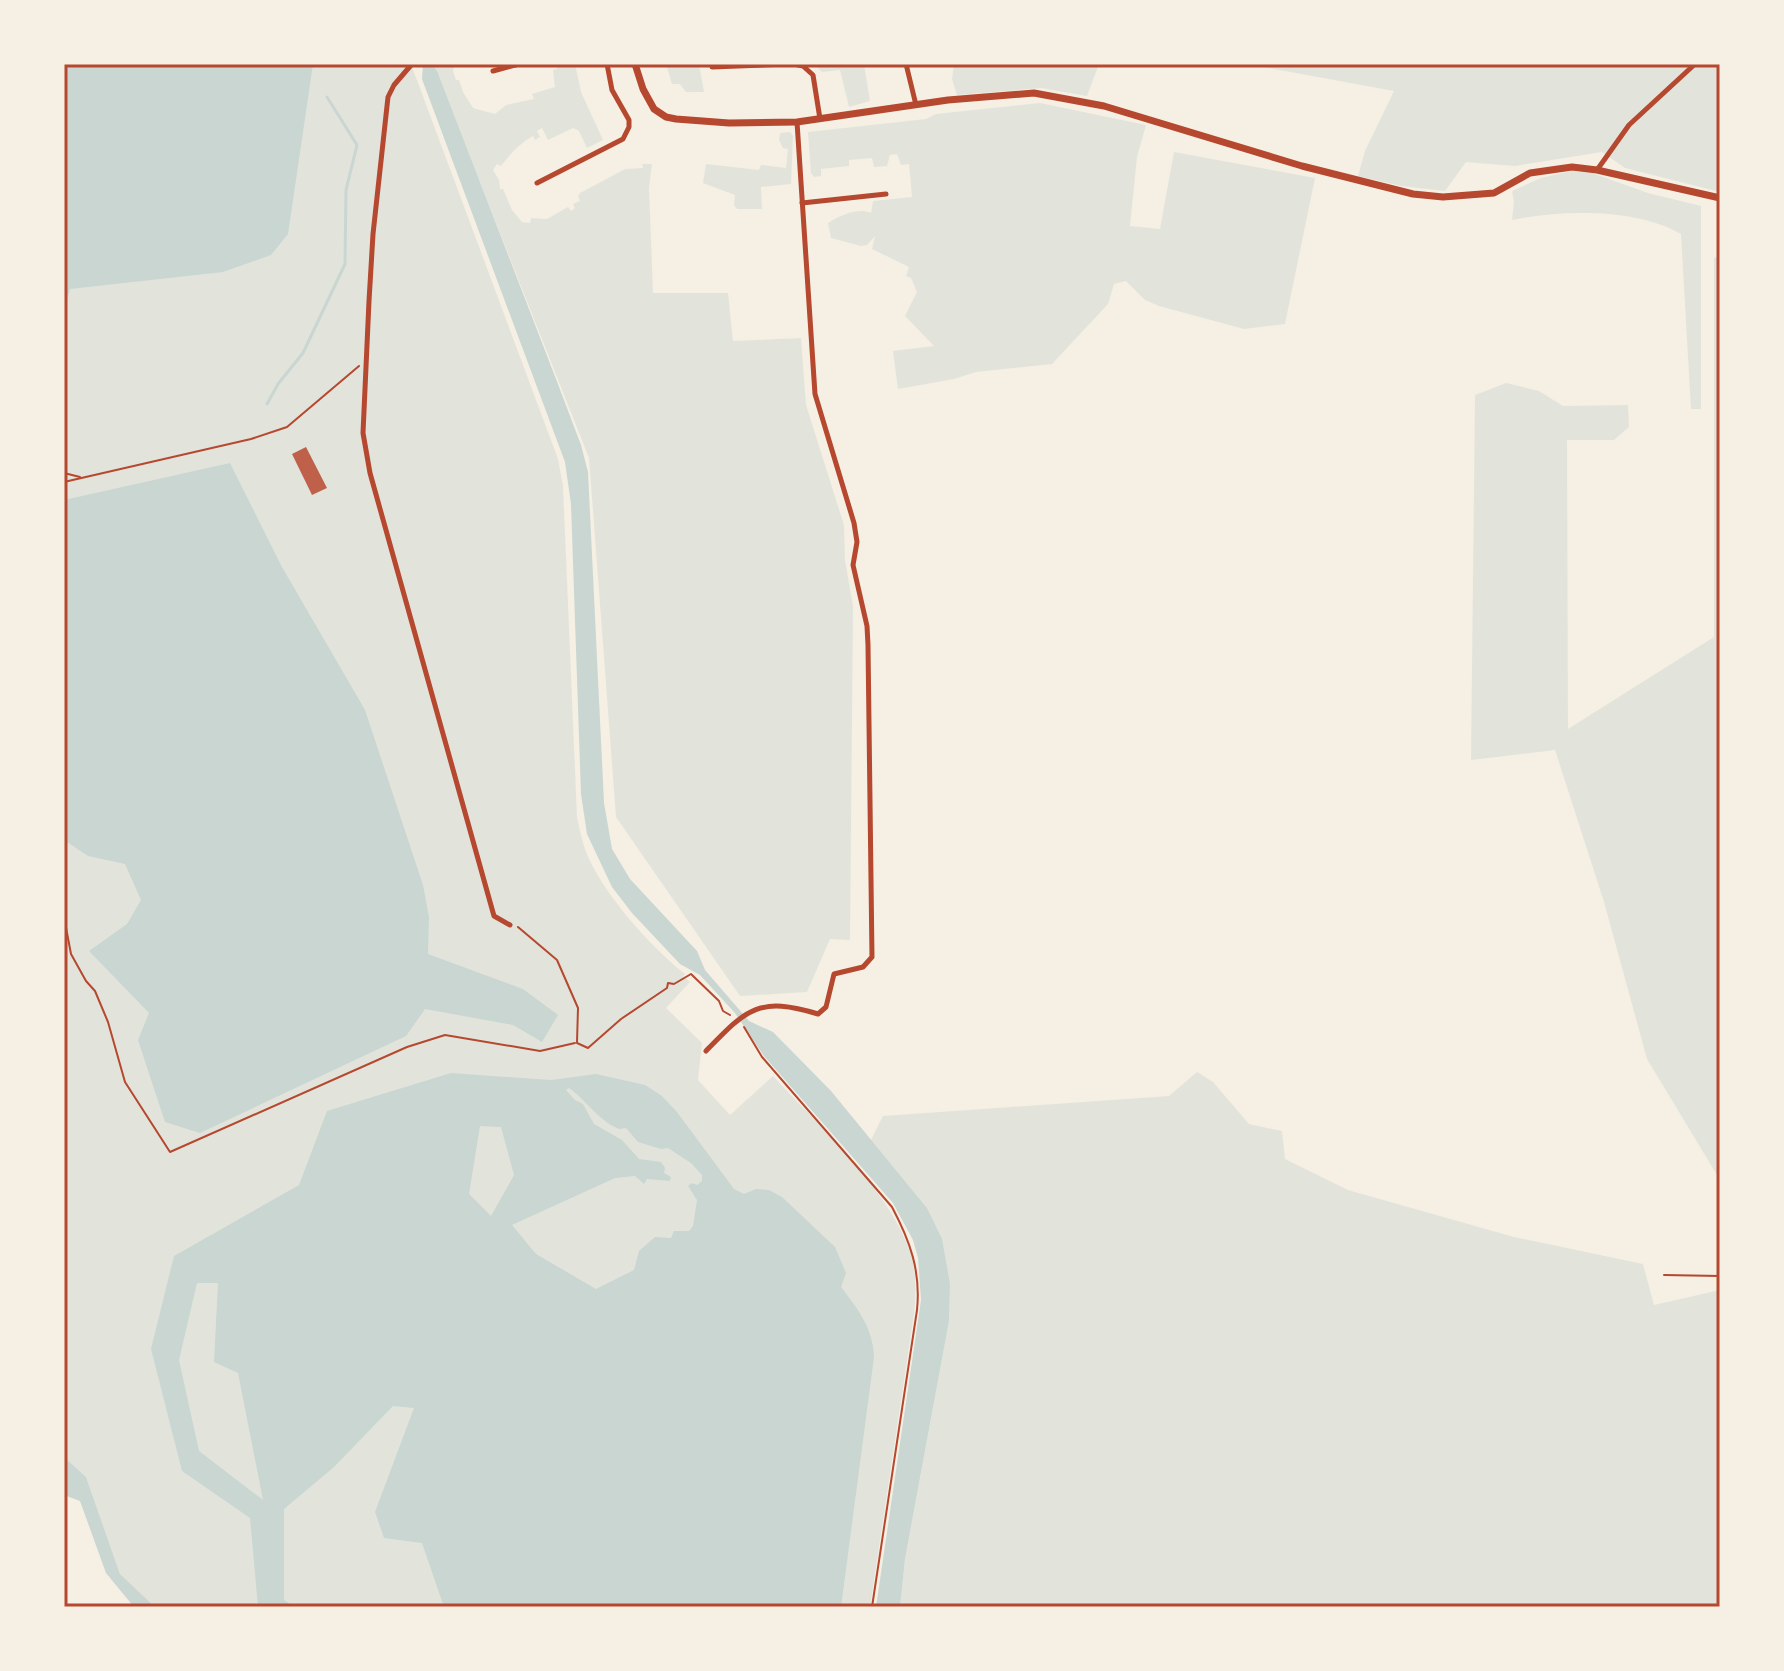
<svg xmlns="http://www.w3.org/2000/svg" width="1784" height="1671" font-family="Figtree,sans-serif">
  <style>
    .green { fill: #e2e4dc }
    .water { fill: #c9d6d2; fill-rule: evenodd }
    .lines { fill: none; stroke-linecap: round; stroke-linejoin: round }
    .stream { stroke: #c9d6d2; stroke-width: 3 }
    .building { fill: #bf614a }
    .path { stroke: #b5482f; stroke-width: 2 }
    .minor { stroke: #b5482f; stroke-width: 5 }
    .tertiary { stroke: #b5482f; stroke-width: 7 }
    .neatline { fill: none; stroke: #b5482f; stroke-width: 3 }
  </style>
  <rect width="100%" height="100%" fill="#f6efe4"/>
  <!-- green -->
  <g class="green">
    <path d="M64,64H411L558,459L563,486L577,817C580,831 583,846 589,859C608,899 651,947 685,974L683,976L690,982L666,1008L702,1043L698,1080L730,1115L773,1076C819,1126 888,1188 910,1252C917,1272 916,1294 914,1314L870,1607H155L120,1574L86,1477L64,1457Z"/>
    <path d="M433,64H455L453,71L456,80H459L463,92L473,108L495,114L506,105L534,99L532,94L555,87L553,70L557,69L556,64H575L581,92L603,140L587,148L579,131L573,128L548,140L542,128L537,131L540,137L535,140L533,136C519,144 511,153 501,166L497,164L493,170L499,180L500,189H503L512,210L522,222L530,223L531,218L547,219L568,207L571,211L575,208L573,204L580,201L578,196L580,193L625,169L643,168L642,164H652L649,188L653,293H728L733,341L801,338L806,405L844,525L845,560L853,606L850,940L830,939L807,992L740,996L616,817L589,458Z"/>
    <polygon points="666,64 699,64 704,92 686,92 680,84 672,84"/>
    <polygon points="814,64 864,64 870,101 849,107 840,70 822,72"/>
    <polygon points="954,64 1099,64 1087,96 1041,88 957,95 952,79"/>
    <polygon points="1247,64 1720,64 1720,192 1625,168 1602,152 1515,166 1466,162 1445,191 1401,186 1358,176 1365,151 1394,91"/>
    <path d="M1040,103L1146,125L1137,157L1130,226L1160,229L1174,152L1315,178L1285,324L1244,329L1159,306L1145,300L1126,281L1114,284L1108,304L1052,364L976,372L954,379L898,389L893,351L934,346L905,316L917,292L911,278L906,276L909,267L872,249L875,236L867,245L861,246L831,238L828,223C839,216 858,207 871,213L873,201L912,197L909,164L901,165L897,154L890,155L887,166L874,167L872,158L849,160V166L821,169V176L814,177L811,173L808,132L926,119L936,114Z"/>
    <polygon points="780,133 790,132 793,136 791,184 761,187 762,209 737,209 734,205 735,195 703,183 706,164 759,170 761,165 786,168 788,149 783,148 779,140"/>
    <path d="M1571,171L1592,173L1648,193L1701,206V409H1691L1681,234C1635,208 1562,210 1512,220L1514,202L1512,191L1541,178Z"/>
    <polygon points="1720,255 1720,1180 1647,1059 1604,902 1555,750 1471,760 1475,395 1506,383 1539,391 1563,406 1628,405 1629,427 1614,440 1567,440 1568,729 1714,637 1714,258"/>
    <polygon points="1197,1072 1213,1082 1249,1124 1282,1131 1285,1159 1348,1190 1514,1237 1643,1264 1654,1305 1720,1290 1720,1607 900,1607 905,1559 949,1321 950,1284 927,1208 871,1140 883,1116 1169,1096"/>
  </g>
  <!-- water -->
  <g class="water">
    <polygon points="64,64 313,64 288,234 271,255 223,272 70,289 64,310"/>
    <polygon points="423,64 432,64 437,71 556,379 581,445 588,472 604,803 612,849 630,879 697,951 705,970 749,1021 773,1032 831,1091 927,1208 942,1239 950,1284 949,1321 905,1559 900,1607 876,1607 921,1300 918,1258 913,1240 893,1203 764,1056 735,1013 700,975 680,964 632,913 612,887 587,834 581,794 571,504 565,462 422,79"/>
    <polygon points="230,463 282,567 365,710 423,885 429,917 428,954 523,989 558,1015 542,1042 513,1025 425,1009 406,1036 200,1133 165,1122 138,1040 149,1013 89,951 127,924 141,900 125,864 88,856 64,840 64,500"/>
    <path d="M451,1073L551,1080L596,1074L645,1085L662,1096L677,1112L734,1189L744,1194L756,1189L769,1190L782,1197L835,1247L846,1273L841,1287C858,1309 873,1328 874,1357L841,1607H444L422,1543L384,1538L375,1512L414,1408L393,1406L334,1467L284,1509V1600L294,1607H258L250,1518L182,1471L151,1349L174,1256L299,1185L327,1111ZM569,1088C586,1100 599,1121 619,1129L626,1128L638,1142L661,1149L668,1148L691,1163L702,1175V1181L697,1185L692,1183L688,1186L697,1200L693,1226L689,1231H674L671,1238L655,1237L639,1251L634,1270L596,1289L536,1254L512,1225L615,1178L635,1176L644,1184L647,1179L670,1181L671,1177L664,1173L665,1168L661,1162L639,1159L622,1140L594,1124L583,1104L575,1100L566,1090ZM480,1126L501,1127L514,1175L491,1216L469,1194ZM197,1283H218L214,1362L238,1373L263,1500L199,1451L179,1360Z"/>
    <polygon points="64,1457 86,1477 120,1574 155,1607 134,1607 106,1573 80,1501 64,1495"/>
  </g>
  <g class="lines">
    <!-- stream -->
    <polyline class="stream" points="267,404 278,384 303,353 345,264 346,190 357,145 327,97"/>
  </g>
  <!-- building -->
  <polygon class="building" points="306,447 327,488 312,495 292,454"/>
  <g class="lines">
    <!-- path -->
    <g class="path">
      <polyline points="64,473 80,477"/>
      <polyline points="64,482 251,439 287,427 359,366"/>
      <polyline points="64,917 71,954 86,981 95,991 108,1022 125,1082 170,1152 407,1047 445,1035 540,1051 575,1043"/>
      <polyline points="518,927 557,960 578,1008 577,1042"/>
      <path d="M744,1027L762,1057L892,1207C910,1241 921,1271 917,1310L872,1607"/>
      <polyline points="577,1043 588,1048 621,1019 667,988 668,983 674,984 691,974 719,1001 723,1011 730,1015"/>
      <polyline points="1664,1275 1720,1276"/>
    </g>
    <!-- minor -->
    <g class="minor">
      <polyline points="412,64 394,85 388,97 373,234 369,301 363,433 370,473 494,916 510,925"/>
      <polyline points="794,64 803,66 813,75 820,119"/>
      <polyline points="906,64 916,105"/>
      <polyline points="712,67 787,64"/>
      <polyline points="493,71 519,64"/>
      <polyline points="1597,170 1629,125 1695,64"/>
      <polyline points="537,183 623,139 629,127 629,120 612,90 607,64"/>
      <polyline points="802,203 886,194"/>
      <path d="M706,1051C747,1009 758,996 818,1014L826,1007L834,974L863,967L872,957L868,645L867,626L853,565L857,542L854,523L815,394L797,122"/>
    </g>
    <!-- tertiary -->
    <polyline class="tertiary" points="635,64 643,89 654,109 666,117 676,119 729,123 797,122 948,100 1034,93 1104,106 1302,166 1413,194 1443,197 1494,193 1530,173 1572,167 1597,170 1720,198"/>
  </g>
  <!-- border -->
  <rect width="1784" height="1671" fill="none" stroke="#f6efe4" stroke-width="132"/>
  <rect x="66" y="66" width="1652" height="1539" class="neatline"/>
</svg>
